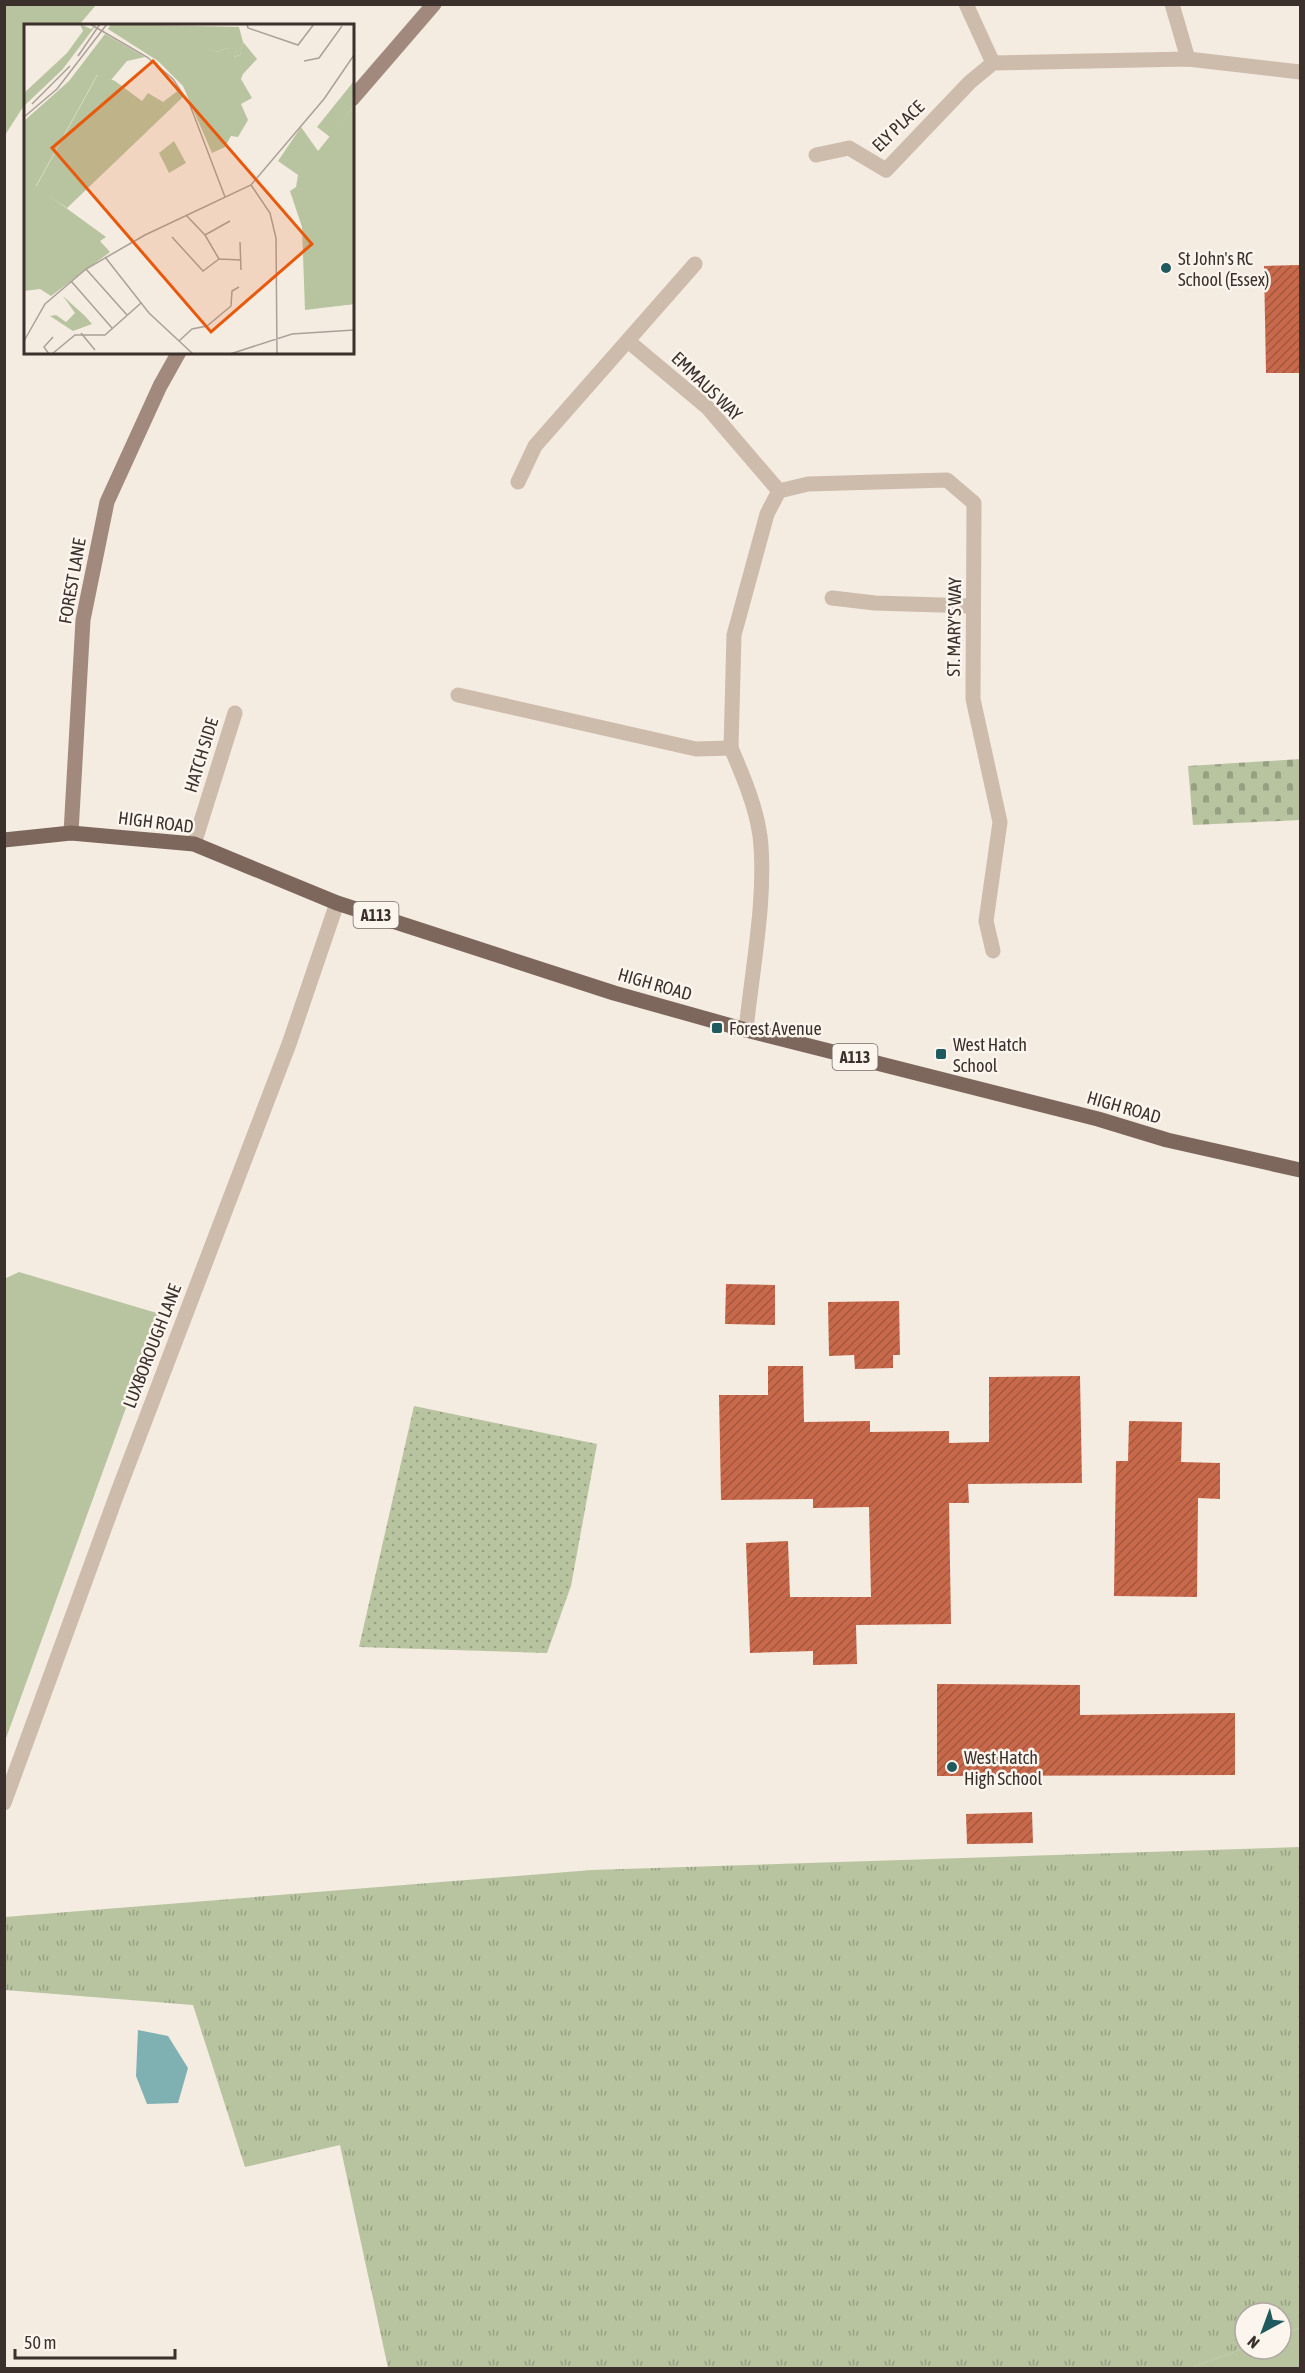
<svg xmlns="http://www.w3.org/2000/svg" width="1305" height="2373" font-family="'Asap Condensed',sans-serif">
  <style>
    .grass { fill: #b8c4a0 }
    .cemetery { fill: url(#cemetery-stones) }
    .park { fill: url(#park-tufts) }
    .garden { fill: url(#garden-dots) }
    .water { fill: #7fb0b2 }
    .building { fill: url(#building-hatch) }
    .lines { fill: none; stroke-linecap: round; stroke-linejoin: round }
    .street { stroke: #cdbbac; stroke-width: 15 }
    .secondary { stroke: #a18a7d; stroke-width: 15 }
    .primary { stroke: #7d675c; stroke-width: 15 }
    .poi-dot { fill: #1f5a5e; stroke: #fbf5ee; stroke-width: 2 }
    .labels { text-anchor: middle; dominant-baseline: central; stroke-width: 5; stroke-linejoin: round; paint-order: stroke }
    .shield { fill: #fbf5ee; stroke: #756b66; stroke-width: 1.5 }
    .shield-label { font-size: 16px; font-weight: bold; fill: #3b302b }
    .street-label { font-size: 18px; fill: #3b302b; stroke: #fbf5ee }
    .poi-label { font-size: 18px; fill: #3b302b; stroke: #fbf5ee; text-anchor: start }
    .inset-road { fill: none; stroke: #aaa098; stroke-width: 1.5 }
    .view { fill: #e8590c; fill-opacity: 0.15; stroke: #e8590c; stroke-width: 3 }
    .inset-edge { fill: none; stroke: #3b302b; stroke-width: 3 }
  </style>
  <defs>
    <pattern id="cemetery-stones" width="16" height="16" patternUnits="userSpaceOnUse" patternTransform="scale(1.5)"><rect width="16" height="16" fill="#b8c4a0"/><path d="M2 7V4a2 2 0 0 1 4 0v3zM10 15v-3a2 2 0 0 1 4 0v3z" fill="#97a083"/></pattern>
    <pattern id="park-tufts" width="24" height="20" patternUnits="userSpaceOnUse" patternTransform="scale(1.5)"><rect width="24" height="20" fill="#b8c4a0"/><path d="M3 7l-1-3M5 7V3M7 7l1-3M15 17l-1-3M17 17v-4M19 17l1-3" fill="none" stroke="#97a083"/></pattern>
    <pattern id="garden-dots" width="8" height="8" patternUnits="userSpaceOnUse" patternTransform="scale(1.5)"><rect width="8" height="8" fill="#b8c4a0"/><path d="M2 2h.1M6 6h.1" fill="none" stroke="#97a083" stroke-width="1.8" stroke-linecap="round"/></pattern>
    <pattern id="building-hatch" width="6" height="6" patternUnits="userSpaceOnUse" patternTransform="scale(1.5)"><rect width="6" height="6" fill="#c8694b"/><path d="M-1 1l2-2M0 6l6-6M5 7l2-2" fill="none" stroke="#a4573f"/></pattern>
  </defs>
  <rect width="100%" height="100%" fill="#f4ebe1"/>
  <!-- grass -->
  <g class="grass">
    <polygon points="5,4 96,5 79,25 26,26 25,104 5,135"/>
    <polygon points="19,1272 160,1314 5,1741 4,1279"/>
    <polygon points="1300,2328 1300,2368 1190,2368 1245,2348 1281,2349 1281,2335"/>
  </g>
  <!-- cemetery -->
  <polygon class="cemetery" points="1300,759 1300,820 1193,825 1188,766"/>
  <!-- park -->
  <polygon class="park" points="1300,1847 1300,2328 1281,2335 1281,2313 1245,2313 1245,2348 1190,2368 388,2368 340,2145 245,2167 193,2005 5,1990 5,1917 592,1870"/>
  <!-- garden -->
  <polygon class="garden" points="414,1406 597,1444 571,1586 547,1653 359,1647"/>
  <!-- water -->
  <polygon class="water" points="138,2030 168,2036 188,2068 178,2103 147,2104 136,2076"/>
  <!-- building -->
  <g class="building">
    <polygon points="1300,265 1300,373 1266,373 1264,266"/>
    <polygon points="726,1284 775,1285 775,1325 725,1324"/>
    <polygon points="899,1301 900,1355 893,1355 893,1368 855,1369 854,1355 829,1356 828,1302"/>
    <polygon points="768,1366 803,1366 804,1422 870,1421 870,1432 949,1431 949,1443 989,1442 989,1377 1080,1376 1082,1483 968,1484 969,1503 949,1503 951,1624 856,1625 857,1664 813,1665 813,1651 750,1653 746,1543 788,1541 790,1597 871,1597 869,1507 813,1508 813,1499 721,1500 719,1395 768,1395"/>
    <polygon points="1129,1421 1182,1422 1181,1462 1220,1463 1220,1499 1198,1498 1197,1597 1114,1596 1116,1461 1128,1461"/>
    <polygon points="937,1684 1080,1685 1080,1715 1235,1713 1235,1775 937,1776"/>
    <polygon points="1032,1812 1033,1843 967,1844 966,1814"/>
  </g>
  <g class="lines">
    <!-- street -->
    <g class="street">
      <polyline points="966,4 993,63"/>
      <polyline points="1172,4 1188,59"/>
      <polyline points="816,155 849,148 886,170 970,82 993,63 1188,59 1300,72"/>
      <polyline points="628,341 708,408 779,491"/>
      <polyline points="518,482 535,446 695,264"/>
      <polyline points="779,491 808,484 947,480 974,503 973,699 1000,822 986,921 993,951"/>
      <polyline points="832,598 875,603 973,606"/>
      <path d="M458,695L696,749L731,748C743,776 756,806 760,836C767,895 752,970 746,1030"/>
      <polyline points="731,748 734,635 767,514 779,491"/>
      <polyline points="194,844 235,713"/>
      <polyline points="4,1803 117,1494 289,1044 337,903"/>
    </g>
    <!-- secondary -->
    <g class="secondary">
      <polyline points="352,99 434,4"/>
      <polyline points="71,833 83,620 107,502 160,386 179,352"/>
    </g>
    <!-- primary -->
    <polyline class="primary" points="4,840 71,833 194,844 337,903 614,993 746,1030 1098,1119 1167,1140 1300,1170"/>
  </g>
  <!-- markers -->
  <g class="poi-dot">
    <circle cx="1166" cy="268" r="6"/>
    <rect x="711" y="1022" width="12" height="12" rx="3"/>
    <rect x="935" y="1048" width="12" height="12" rx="3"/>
    <circle cx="952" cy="1767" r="6"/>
  </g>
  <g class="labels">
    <!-- shield labels -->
    <g class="shield">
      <rect x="353.5" y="902" width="45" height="26" rx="4.5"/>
      <rect x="832.5" y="1044" width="45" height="26" rx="4.5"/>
    </g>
    <g class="shield-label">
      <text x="376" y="915">A113</text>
      <text x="855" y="1057">A113</text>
    </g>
    <!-- street labels -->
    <g class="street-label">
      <text transform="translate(898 126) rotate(-44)">ELY PLACE</text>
      <text transform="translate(707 386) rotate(44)">EMMAUS WAY</text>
      <text transform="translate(72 581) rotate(-80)">FOREST LANE</text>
      <text transform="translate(954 627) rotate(-89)">ST. MARY'S WAY</text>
      <text transform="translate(201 755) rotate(-73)">HATCH SIDE</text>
      <text transform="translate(156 822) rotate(7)">HIGH ROAD</text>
      <text transform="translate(655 984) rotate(16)">HIGH ROAD</text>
      <text transform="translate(1124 1107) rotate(16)">HIGH ROAD</text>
      <text transform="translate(152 1346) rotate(-69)">LUXBOROUGH LANE</text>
    </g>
    <!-- poi labels -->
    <g class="poi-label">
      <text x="1178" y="258">St John's RC<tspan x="1178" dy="21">School (Essex)</tspan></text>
      <text x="729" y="1028">Forest Avenue</text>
      <text x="953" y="1044">West Hatch<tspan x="953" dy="21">School</tspan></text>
      <text x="964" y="1757">West Hatch<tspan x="964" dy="21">High School</tspan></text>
    </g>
  </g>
  <!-- overview -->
  <g transform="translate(24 24)">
    <rect width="330" height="330" fill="#f4ebe1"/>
    <path d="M56,0L67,5L73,0L38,46L0,82V69L43,29L59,7ZM87,0L215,3L219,18L216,31L209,33L212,27L203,24L192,28L183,23L219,50L217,55L228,74L217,80L224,96L214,113L207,112L201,123L188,129L159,62L134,37L84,5ZM81,10L121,33L103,37L87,56L73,51L12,162L82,213L76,217L86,228L27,272L16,265L0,267V97L45,57ZM330,82V280L281,286L278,203L266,167L272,163L274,151L254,137L277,103L294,127Z" fill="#b8c4a0"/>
    <path d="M219,18L233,35L219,50L210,47L180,20L192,28L203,24L212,26L210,33L216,31ZM328,139L330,162L315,165L297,160L306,149L311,156L325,157L326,152L317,144ZM293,165L330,179V184L320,183L311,199L300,255L294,266L292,245L303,210L295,185L300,181L290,170ZM306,269H320L321,277L330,275V280L290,284ZM39,272L61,292L68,300L49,307L26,292L32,291L42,298L51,289Z" fill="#b8c4a0"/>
    <path d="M74,50L91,57L118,77L124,69L139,78L156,65L160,72L43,184L12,163Z" fill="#b8c4a0"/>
    <path d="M330,57V82L306,113L293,103ZM150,117L162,139L145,149L135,129Z" fill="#b8c4a0"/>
    <path class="inset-road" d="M66,0L123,33L149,55L166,81L201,173M223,0L224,4L274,21L290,0M54,32L76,0M280,37L295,34L318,2M8,80L46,42M0,93L33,65L83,0M227,161L246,189L252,214L253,330M162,191L181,211L206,197M181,211L195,235M148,213L179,247L195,235M216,218L217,246M81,233L125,289L169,330M195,235L217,236M62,245L103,291M47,257L88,304M57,309L71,326M0,317L21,280L62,245L121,211L227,161L300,75L330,31M155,317L168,305L183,302L207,282L208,267L215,263M25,330L20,323L29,313M28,330L51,311H81L117,279M206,330L268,310L330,306"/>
    <path class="view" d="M129,37L288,220L187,308L28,124Z"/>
    <rect width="330" height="330" class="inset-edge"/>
  </g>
  <!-- border -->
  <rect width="1305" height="2373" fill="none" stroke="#3b302b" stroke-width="12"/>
  <!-- north arrow -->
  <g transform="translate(1263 2331) rotate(221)"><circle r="28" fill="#fbf5ee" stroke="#aea6a0" stroke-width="1.5"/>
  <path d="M0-4.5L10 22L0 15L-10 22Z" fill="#1f5a5e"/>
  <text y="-9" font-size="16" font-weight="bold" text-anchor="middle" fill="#3b302b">N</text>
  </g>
  <!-- scale -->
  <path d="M15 2349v9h160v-9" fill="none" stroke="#3b302b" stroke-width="3"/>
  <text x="24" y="2349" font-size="18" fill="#3b302b" stroke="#fbf5ee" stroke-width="4.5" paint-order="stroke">50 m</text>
</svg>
